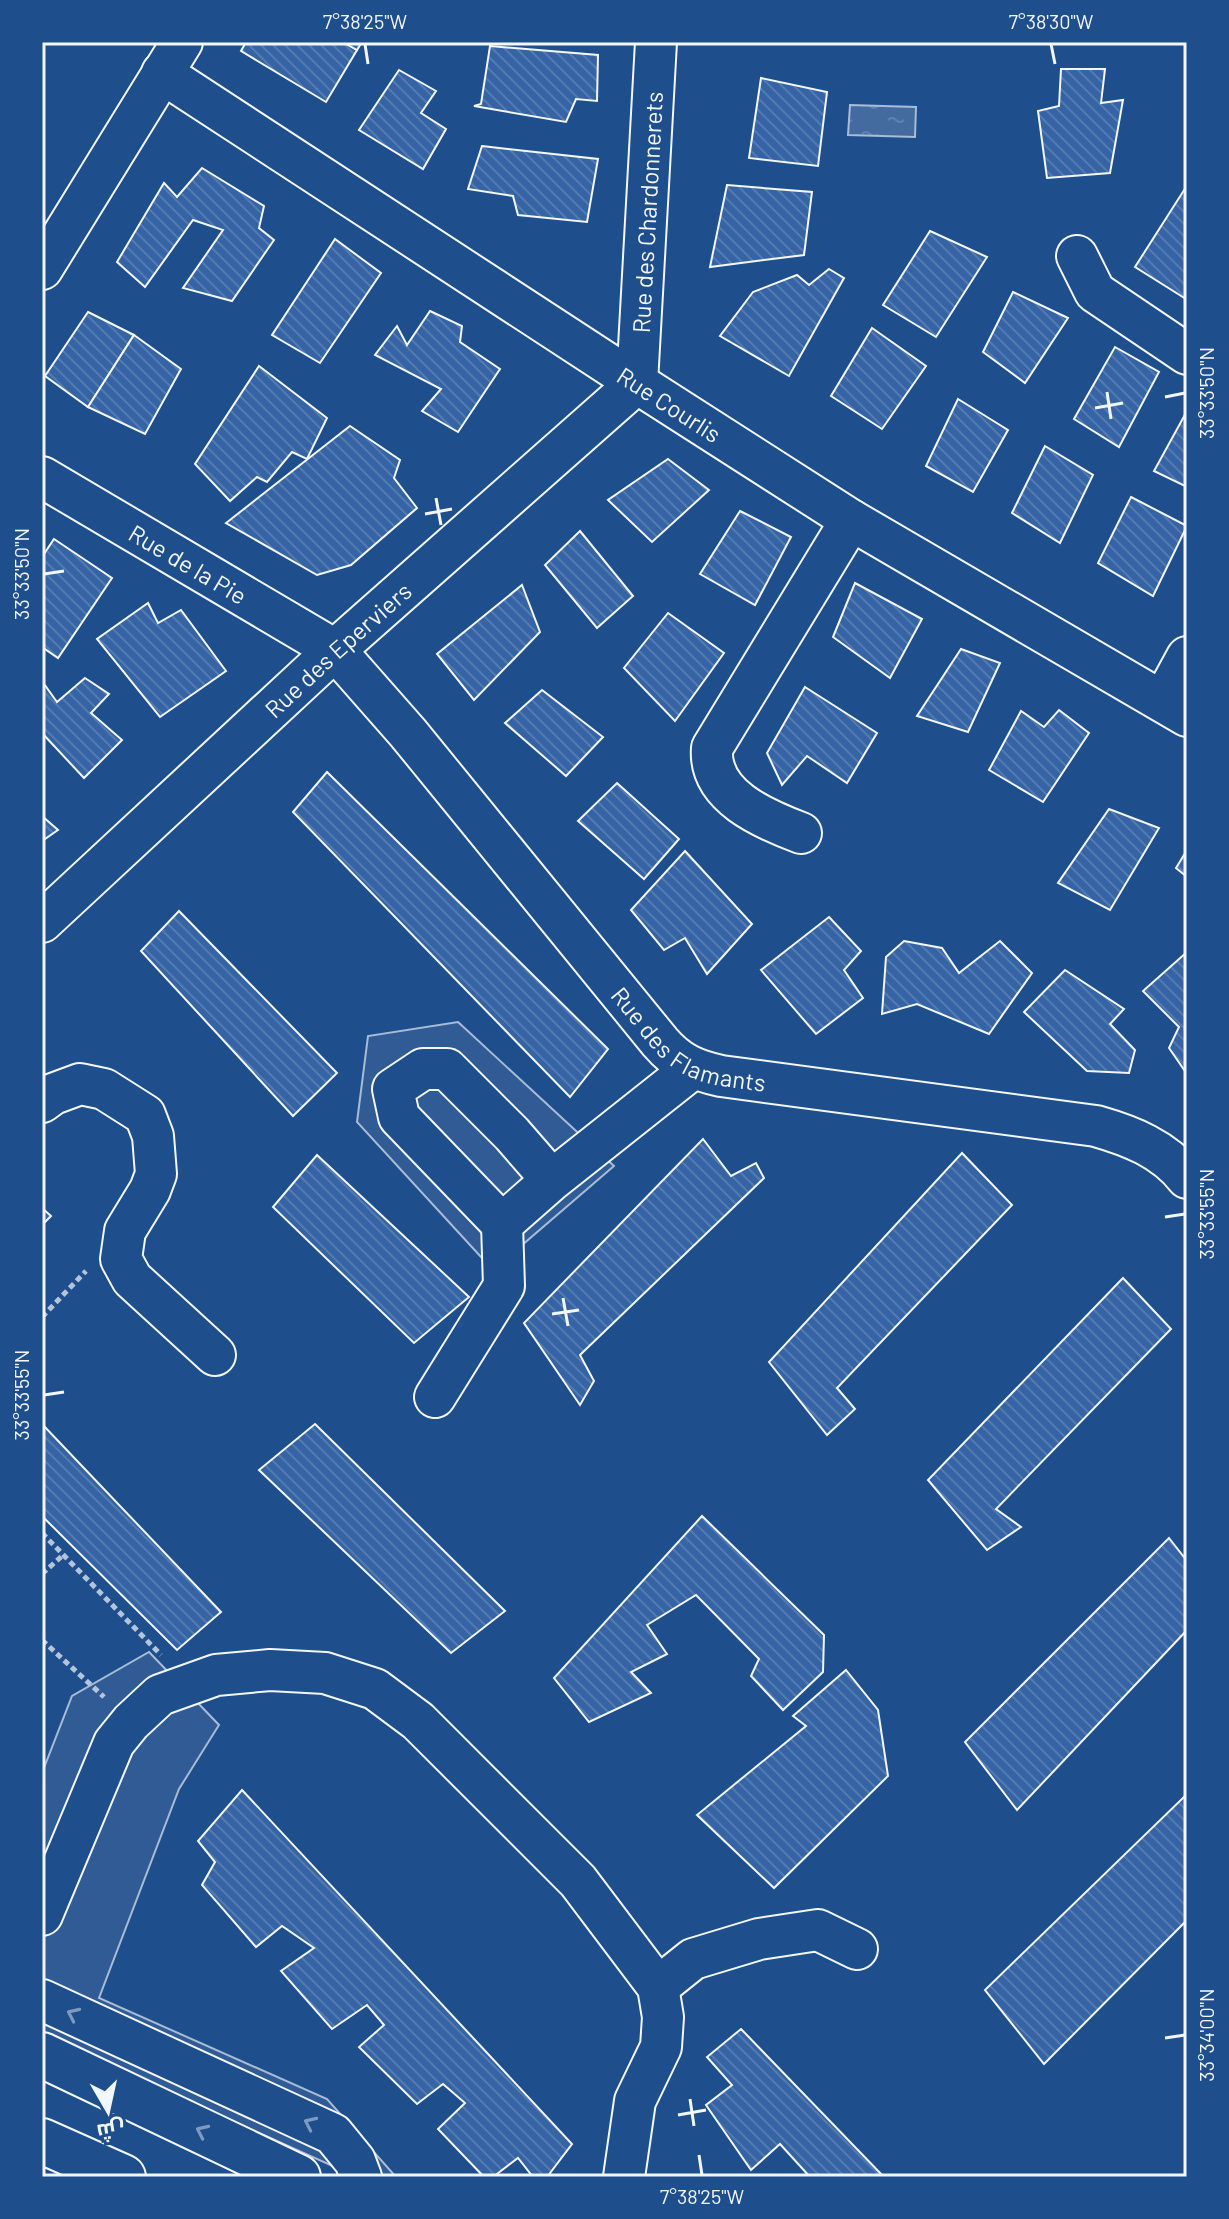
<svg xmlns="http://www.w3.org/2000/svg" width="1229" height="2219" font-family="Barlow,Cairo,sans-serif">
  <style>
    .built { fill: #305b95; stroke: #a8bbd7; stroke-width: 2 }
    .water { fill: url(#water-ripples); stroke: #a8bbd7; stroke-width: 2 }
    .building { fill: url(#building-back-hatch); stroke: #f2f6ff; stroke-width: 2 }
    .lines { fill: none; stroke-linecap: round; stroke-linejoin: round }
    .minor-casing { stroke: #f2f6ff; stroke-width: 44 }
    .major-casing { stroke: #f2f6ff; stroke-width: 48 }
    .path { stroke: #b3c4dc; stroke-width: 5; stroke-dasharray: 6 4; stroke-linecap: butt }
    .minor { stroke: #1f4e8c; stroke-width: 40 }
    .major { stroke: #1f4e8c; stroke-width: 44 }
    .oneway { stroke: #7e9ac0 }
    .ticks { fill: none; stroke: #f2f6ff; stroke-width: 3 }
    .labels { text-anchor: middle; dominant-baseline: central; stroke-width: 6; stroke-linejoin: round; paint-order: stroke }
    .street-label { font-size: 24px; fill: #f2f6ff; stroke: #1f4e8c }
    .neatline { fill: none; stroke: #f2f6ff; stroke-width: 3 }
    .ticks-label { font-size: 20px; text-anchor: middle; fill: #f2f6ff }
  </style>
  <defs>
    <pattern id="water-ripples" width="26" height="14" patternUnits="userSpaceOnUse" patternTransform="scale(2)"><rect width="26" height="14" fill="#446ba0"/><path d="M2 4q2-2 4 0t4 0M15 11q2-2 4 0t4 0" fill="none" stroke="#5f81ae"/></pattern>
    <pattern id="building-back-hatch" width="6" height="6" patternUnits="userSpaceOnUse" patternTransform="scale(2)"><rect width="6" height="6" fill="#3563a3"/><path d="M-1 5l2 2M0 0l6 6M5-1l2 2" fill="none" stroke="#537ab1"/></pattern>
  </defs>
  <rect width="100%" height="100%" fill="#1f4e8c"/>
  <!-- built -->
  <g class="built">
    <polygon points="458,1022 614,1166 493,1270 357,1122 368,1036"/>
    <polygon points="149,1652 219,1725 179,1789 99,1998 327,2099 396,2177 357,2177 42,2035 42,1773 72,1696"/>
  </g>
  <!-- water -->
  <polygon class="water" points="850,105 916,107 915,137 848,135"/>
  <!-- building -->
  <g class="building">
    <polygon points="246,42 343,42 357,50 326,102 241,51"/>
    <polygon points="343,42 362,42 357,50"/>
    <polygon points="490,46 598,55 597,101 576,99 566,122 474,106 481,104"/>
    <polygon points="1061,69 1105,69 1101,103 1123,100 1110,173 1047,178 1038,111 1059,106"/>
    <polygon points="399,70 436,91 421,113 446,129 423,169 359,130"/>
    <polygon points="761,78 827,92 818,166 749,158"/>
    <polygon points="482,146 598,159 587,222 518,215 513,196 468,189"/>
    <polygon points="202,168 264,206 259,228 274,240 232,301 183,288 223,230 193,220 145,287 117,262 164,183 177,197"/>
    <polygon points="727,185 812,192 804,255 710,267"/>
    <polygon points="1186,187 1187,188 1186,299 1135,267"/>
    <polygon points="930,231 987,257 936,337 883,305"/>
    <polygon points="335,239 381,273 320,363 272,335"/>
    <polygon points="829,269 844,278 789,376 720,336 753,292 797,275 809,285"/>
    <polygon points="1013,292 1068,318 1025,383 983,352"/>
    <polygon points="430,311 462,326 460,342 500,369 458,432 422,411 441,389 375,355 397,326 407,345"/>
    <polygon points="88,312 134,335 88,407 45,376"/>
    <polygon points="872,328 926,366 882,429 831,396"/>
    <polygon points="134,335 181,369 145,434 88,407"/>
    <polygon points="1115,347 1159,372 1119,447 1074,419"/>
    <polygon points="259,366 327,418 307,459 292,452 267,482 257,477 230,501 195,464"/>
    <polygon points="958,399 1008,430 973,492 926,466"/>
    <polygon points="1187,411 1187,487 1154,471"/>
    <polygon points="350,426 400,460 394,478 417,508 351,565 317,575 226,523"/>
    <polygon points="1045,446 1093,475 1060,543 1012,513"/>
    <polygon points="668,459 709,490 652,542 608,500"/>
    <polygon points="1131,497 1187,526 1153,596 1098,563"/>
    <polygon points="740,511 791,537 755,605 700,574"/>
    <polygon points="580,531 633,596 597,628 545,565"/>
    <polygon points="54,539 112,578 58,658 42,647 42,557"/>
    <polygon points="855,583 922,619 890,678 833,637"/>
    <polygon points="522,585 540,632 474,700 437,654"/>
    <polygon points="148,603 158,623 181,610 226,671 160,717 97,639"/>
    <polygon points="668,613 724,653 675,721 624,668"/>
    <polygon points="961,649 1000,663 968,732 917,716"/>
    <polygon points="85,678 109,694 91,713 122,740 84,778 42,733 42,681 57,702"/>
    <polygon points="805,687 877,733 847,783 807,756 782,785 767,753"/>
    <polygon points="542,690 603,737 566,776 505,723"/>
    <polygon points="1059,710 1089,733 1043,802 989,770 1021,711 1044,727"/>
    <polygon points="327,772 608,1049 570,1097 293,812"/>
    <polygon points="617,783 679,839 644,879 578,821"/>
    <polygon points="1109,809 1159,828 1110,910 1058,883"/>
    <polygon points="42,816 58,830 42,841"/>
    <polygon points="1187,850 1187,877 1176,868"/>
    <polygon points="685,851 752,924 707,974 685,938 664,950 631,910"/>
    <polygon points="179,911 337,1073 293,1116 141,951"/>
    <polygon points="829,917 861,951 844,970 863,998 816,1034 761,970"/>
    <polygon points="904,941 942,948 959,973 1000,941 1032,973 989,1034 917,1004 882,1014 886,957"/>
    <polygon points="1187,952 1187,1074 1169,1048 1179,1027 1143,991"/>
    <polygon points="1065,970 1124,1009 1110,1024 1135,1050 1129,1073 1087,1071 1024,1012"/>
    <polygon points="703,1139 731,1176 756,1163 764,1178 580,1355 594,1381 580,1405 524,1323"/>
    <polygon points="962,1153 1012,1205 837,1388 855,1409 827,1435 769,1362"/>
    <polygon points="317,1155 469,1297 414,1343 273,1207"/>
    <polygon points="42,1208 51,1216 42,1225"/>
    <polygon points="1123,1278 1171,1329 996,1509 1021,1527 987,1550 928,1480"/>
    <polygon points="42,1424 221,1612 177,1650 42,1516"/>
    <polygon points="315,1424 505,1611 451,1653 259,1470"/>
    <polygon points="702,1516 824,1635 823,1672 783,1710 751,1676 759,1659 696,1595 647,1625 667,1654 631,1672 651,1693 589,1722 554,1678"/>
    <polygon points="1169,1538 1187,1561 1187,1630 1017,1810 965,1742"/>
    <polygon points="846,1670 878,1710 888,1776 774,1888 697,1815 806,1726 793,1716"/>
    <polygon points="242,1790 572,2144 547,2177 533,2177 518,2158 493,2177 484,2177 438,2129 465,2103 443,2084 417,2104 359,2047 384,2025 367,2005 332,2029 281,1971 314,1948 282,1926 256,1947 202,1885 215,1862 198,1841"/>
    <polygon points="1187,1794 1187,1920 1044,2064 985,1990"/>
    <polygon points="741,2029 884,2177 810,2177 780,2144 751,2170 706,2105 732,2085 707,2057"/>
  </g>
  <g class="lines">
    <!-- minor casing -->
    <g class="minor-casing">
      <g id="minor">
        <path id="s1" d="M162,73L637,383L851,520L1187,716"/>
        <polyline points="1077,256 1095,292 1187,354"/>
        <polyline points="42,269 182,42"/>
        <path id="s2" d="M42,477L335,650L408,733L660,1042C678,1063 694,1070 721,1076L1096,1126C1131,1136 1164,1149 1187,1178"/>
        <polyline points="1163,701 1187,657"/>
        <path d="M801,833C764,819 708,796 712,748L851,520"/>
        <path id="s3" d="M42,922L335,650L637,383L656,42"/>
        <polyline points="42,1102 53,1094 80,1084 104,1089 145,1115 153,1136 156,1174 150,1190 125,1231 121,1259 132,1279 215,1355"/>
        <polyline points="552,1180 512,1134 447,1069 423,1069 393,1089 399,1117 502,1224 552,1180 692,1069"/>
        <polyline points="435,1397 504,1286 502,1224"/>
        <polyline points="42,1915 114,1743 131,1722 160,1695 216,1675 270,1670 325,1673 375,1689 418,1721 578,1881 658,1987 663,2017 661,2047 635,2101 624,2177"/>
        <polyline points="658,1987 693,1959 759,1939 818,1930 857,1949"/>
        <polyline points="42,2000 333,2134 355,2161 361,2177"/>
      </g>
    </g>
    <!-- major casing -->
    <g class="major-casing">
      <g id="major">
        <polyline points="42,2055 298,2177"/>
        <polyline points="42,2141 123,2177"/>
      </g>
    </g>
    <!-- path -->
    <g class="path">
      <polyline points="42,1317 86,1271"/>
      <polyline points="42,1533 161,1655"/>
      <polyline points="42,1574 63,1555"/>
      <polyline points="42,1640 104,1697"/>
    </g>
    <!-- minor -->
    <use href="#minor" class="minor"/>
    <!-- major -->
    <use href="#major" class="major"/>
  </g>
  <!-- one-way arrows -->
  <defs><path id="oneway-chevron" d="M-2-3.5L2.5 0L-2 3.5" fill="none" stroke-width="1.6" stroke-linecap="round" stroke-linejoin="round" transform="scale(2)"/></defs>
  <g class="oneway">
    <use href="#oneway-chevron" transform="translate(73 2014) rotate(-155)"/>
    <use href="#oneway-chevron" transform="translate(310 2123) rotate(-155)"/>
    <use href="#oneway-chevron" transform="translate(202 2131) rotate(-155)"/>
  </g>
  <!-- ticks -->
  <path class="ticks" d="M365,44L368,64M1051,44L1055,64M1107,392L1111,419M1165,397L1185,393M1095,408L1123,403M436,498L441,525M425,514L452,509M44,574L64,571M1165,1217L1185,1214M563,1298L568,1326M552,1314L579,1310M44,1395L64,1392M1165,2038L1185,2035M690,2099L694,2126M678,2115L706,2110M699,2155L702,2175"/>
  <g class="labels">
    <!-- street labels -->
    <g class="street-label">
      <text stroke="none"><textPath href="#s3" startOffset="974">Rue des Chardonnerets</textPath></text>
      <text stroke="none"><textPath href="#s1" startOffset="606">Rue Courlis</textPath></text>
      <text stroke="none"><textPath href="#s2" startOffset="170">Rue de la Pie</textPath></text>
      <text stroke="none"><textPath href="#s3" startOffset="402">Rue des Eperviers</textPath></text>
      <text stroke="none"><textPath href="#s2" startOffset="874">Rue des Flamants</textPath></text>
    </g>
  </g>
  <!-- border -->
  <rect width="1229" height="2219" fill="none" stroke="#1f4e8c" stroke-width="88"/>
  <!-- north arrow -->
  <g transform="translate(108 2111) rotate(171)" stroke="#1f4e8c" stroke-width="6" paint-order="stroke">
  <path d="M0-6L14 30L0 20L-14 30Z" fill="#f2f6ff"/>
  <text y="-12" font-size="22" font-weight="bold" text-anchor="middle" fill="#f2f6ff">ش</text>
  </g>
  <rect x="44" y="44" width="1141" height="2131" class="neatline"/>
  <g class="ticks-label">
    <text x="365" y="29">7°38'25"W</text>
    <text x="1051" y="29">7°38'30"W</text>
    <text transform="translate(1207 393) rotate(-90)" y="7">33°33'50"N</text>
    <text transform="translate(22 574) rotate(-90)" y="7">33°33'50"N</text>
    <text transform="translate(1207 1214) rotate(-90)" y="7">33°33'55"N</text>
    <text transform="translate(22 1395) rotate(-90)" y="7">33°33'55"N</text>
    <text transform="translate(1207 2035) rotate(-90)" y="7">33°34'00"N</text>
    <text x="702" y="2204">7°38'25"W</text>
  </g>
</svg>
